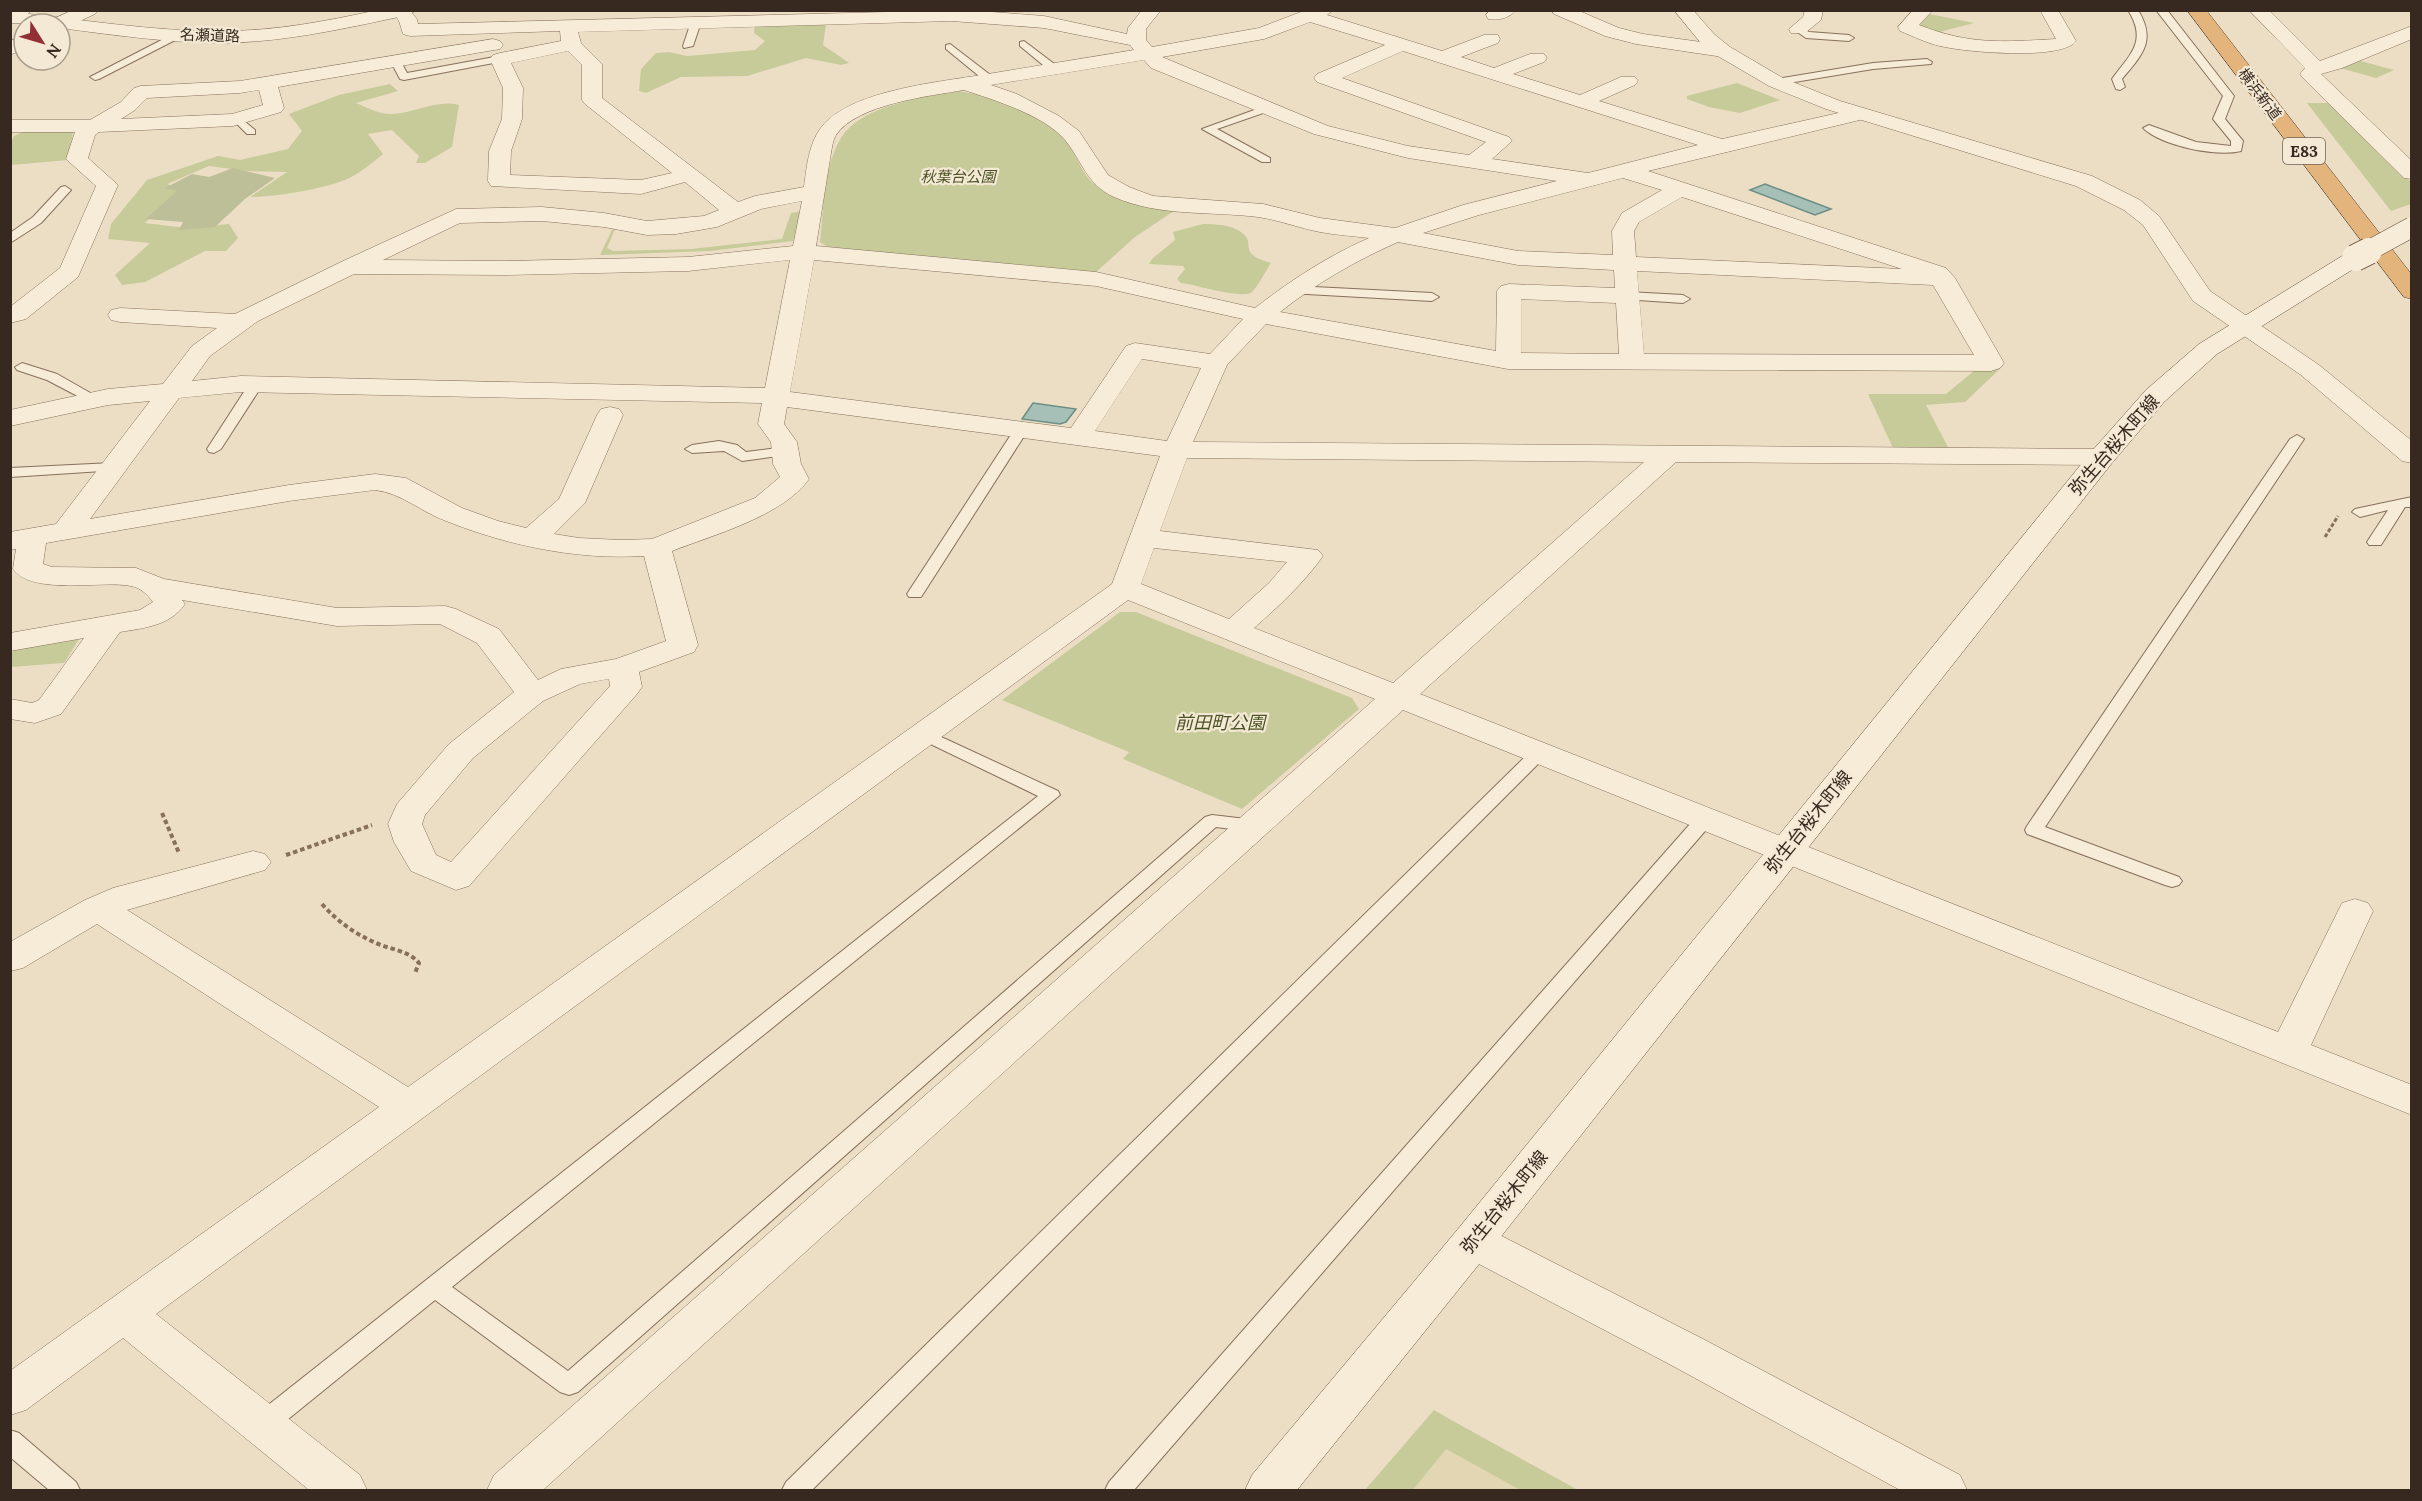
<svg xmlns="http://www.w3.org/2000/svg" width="2422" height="1501" font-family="Lora,'Noto Sans JP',serif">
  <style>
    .farmland { fill: #e2d7b2 }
    .green { fill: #c7ca99 }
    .cemetery { fill: #bdbf98 }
    .water { fill: #a6c0b7; stroke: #6d8e84; stroke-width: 1.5 }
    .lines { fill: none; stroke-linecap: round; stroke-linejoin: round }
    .service-casing { stroke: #87705c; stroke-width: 2 }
    .minor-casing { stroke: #87705c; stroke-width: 1 }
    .tertiary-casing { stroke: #87705c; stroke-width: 1 }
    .secondary-casing { stroke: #68513f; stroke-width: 1 }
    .trunk-casing { stroke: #553f30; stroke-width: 1 }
    .path-far1 { stroke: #87705c; stroke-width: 3; stroke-dasharray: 4 2; stroke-linecap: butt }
    .path { stroke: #87705c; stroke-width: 4; stroke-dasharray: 4.5 3; stroke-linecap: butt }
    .service { fill: #f7ecd8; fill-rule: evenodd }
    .minor { fill: #f7ecd8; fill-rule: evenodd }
    .tertiary { fill: #f7ecd8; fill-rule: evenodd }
    .secondary { fill: #f7ecd8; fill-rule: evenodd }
    .trunk { fill: #e3b47c; fill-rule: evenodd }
    .secondary-bridge-far1-casing { stroke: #68513f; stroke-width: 21; stroke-linecap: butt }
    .secondary-bridge-casing { stroke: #68513f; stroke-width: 28; stroke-linecap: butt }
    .secondary-bridge-far1 { stroke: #f7ecd8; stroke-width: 20 }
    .secondary-bridge { stroke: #f7ecd8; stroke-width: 26 }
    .labels { text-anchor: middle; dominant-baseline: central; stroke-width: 4.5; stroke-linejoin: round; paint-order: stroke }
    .far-street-label { font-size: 15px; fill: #37291f; stroke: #f4e9d4 }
    .far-park-label { font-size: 15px; font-style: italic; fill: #4a5326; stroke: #f4e9d4 }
    .shield { fill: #f4e9d4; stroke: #706355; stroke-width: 1.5 }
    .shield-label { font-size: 16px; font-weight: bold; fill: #37291f }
    .street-label { font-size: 18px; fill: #37291f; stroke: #f4e9d4 }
    .park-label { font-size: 18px; font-style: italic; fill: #4a5326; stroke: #f4e9d4 }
  </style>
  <rect width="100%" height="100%" fill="#ecdec5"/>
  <!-- farmland -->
  <polygon class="farmland" points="1446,1449 1520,1490 1413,1490"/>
  <!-- green -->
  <g class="green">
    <polygon points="1929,14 1974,23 1932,34 1915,27"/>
    <polygon points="755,23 826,24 823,45 849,63 841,65 806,58 747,76 681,77 646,93 639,91 641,69 656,53 669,52 687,56 755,50 765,41 754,33"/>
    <polygon points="2357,60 2394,70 2376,78 2340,68"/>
    <polygon points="1737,83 1780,100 1740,113 1709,107 1687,99 1687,96"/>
    <path d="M390,84L398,91L356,103C368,108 380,115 393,114C415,113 437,99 459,105L452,147L425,163H416L419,156L392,130L368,134L383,154C372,163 359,174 345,180C322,189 275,197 250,197L287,172L246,171L209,166L167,184L195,194L160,208L145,223L186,228L229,224L238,238L226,251H205L145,282L122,285L115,275L150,243L108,239L111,224L147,180L218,156L240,160L288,149L302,131L289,114L339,95Z"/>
    <path d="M959,91C986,95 1045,114 1063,136C1074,149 1081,172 1092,182C1114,202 1146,204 1174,211L1135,237L1095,273L828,247L820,242C824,209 823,168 841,138C861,105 924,97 959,91Z"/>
    <polygon points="2307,103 2331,103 2411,182 2411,204 2391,211"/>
    <polygon points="29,129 73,132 68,160 11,165 10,146 14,136"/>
    <polygon points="802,211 793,241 710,251 600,255 615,224 617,224 607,248 613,251 691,249 782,239 791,213"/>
    <path d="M1203,224C1216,224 1239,225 1247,238C1249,242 1248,248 1250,252C1254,258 1264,261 1271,263C1265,272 1259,285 1252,292C1242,300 1195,284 1181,283L1177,279L1185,269L1183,266L1149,264L1152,259L1175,240L1173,232Z"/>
    <polygon points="1980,366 2003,366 1965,402 1926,405 1949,449 1893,448 1868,394 1946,394"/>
    <polygon points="1120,612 1136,612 1352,698 1359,709 1242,809 1123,759 1129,752 1002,700"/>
    <polygon points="81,636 64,663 11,667 11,653 20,646"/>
    <polygon points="1434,1410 1453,1421 1578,1490 1520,1490 1446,1449 1413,1490 1365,1490"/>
  </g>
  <!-- cemetery -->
  <polygon class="cemetery" points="233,168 275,178 245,199 215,227 179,230 183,222 146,219 177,191 165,188 192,174 209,177"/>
  <!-- water -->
  <g class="water">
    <polygon points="1765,184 1831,209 1815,215 1750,190"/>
    <polygon points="1033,403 1076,409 1066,422 1060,424 1022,419"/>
  </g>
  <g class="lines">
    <!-- service casing -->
    <g class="service-casing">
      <g id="service">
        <path d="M2128,10H2138C2157,41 2142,55 2122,79L2125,87L2120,90L2116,89L2112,79C2130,54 2148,42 2128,10Z"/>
        <path d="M2156,10H2167L2234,96L2225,119L2243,141L2241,151C2216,157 2162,146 2143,128L2149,125L2196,142L2231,146V141L2213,119L2223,96Z"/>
        <polygon points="696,19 701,22 693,46 684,48 683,46 691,22"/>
        <polygon points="1798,26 1809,32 1849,35 1854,38 1849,41 1806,38 1793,29"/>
        <polygon points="179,31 184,34 183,36 99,79 95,80 90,77"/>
        <polygon points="1024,41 1057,66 1057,70 1049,70 1020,46 1020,42"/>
        <polygon points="950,44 993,77 993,81 985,81 946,49 946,45"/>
        <polygon points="500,56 504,57 504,61 404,80 400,79 391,62 396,59 400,60 407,73"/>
        <polygon points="1927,59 1932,62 1931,64 1873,69 1776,85 1771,82 1776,79 1873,63"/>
        <polygon points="1268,105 1272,106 1272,110 1217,129 1270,158 1270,162 1262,162 1202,129"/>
        <polygon points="238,116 255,130 255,134 247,134 232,119"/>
        <polygon points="65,186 71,190 41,223 10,243 10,233 33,217 61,187"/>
        <polygon points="1294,286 1432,293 1439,297 1432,301 1289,293 1287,290 1289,287"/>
        <polygon points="1628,292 1683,295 1690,299 1683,303 1623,299 1621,296 1623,293"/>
        <polygon points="22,363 57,374 101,399 99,402 89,402 47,380 17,370 15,367"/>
        <polygon points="256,380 263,384 221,449 214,453 209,452 207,449 249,384"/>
        <polygon points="1021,426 1028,430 923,594 921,597 909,597 907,594 1014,430"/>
        <polygon points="2297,435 2304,439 2045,827 2179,877 2182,881 2179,885 2172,887 2165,885 2027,834 2025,830 2027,826 2290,439"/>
        <polygon points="719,441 737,445 746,452 785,447 792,451 785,455 742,461 724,451 692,453 685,449 692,445"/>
        <polygon points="113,463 120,467 118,470 10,477 10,468"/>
        <polygon points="2412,497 2412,507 2405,507 2381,545 2369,545 2367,542 2388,510 2360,517 2352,512 2355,509"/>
        <polygon points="924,729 1058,791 1060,795 452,1287 568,1371 1205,817 1212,815 1255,820 1262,822 1264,826 1262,830 1255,832 1216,827 578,1392 569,1395 560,1392 435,1300 271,1433 262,1436 253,1433 249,1425 253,1417 1038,796 918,738 915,734 918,730"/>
        <polygon points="1539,748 1545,749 1548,753 1545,757 812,1490 782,1490 786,1482 1533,749"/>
        <polygon points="1705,813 1712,815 1714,819 1712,823 1134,1490 1105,1490 1109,1482 1698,815"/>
        <polygon points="10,1430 19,1433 76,1482 80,1490 49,1490 10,1457"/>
      </g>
    </g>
    <!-- minor casing -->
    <g class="minor-casing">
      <g id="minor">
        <polygon points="10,10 31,10 28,14 10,21"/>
        <polygon points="73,10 98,10 95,14 65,28 60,29 60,24 49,24 51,20"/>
        <path d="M392,10H409L417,19L418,24L966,10L1044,16L1127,34L1128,28L1142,10H1161L1146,29V40L1152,47L1259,28L1306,10H1333L1327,15L1442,51L1484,35H1498L1500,39L1498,43L1461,57L1494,68L1530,54H1544L1547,58L1544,62L1513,74L1580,95L1621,77H1635L1638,81L1635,85L1599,101L1722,139L1861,108L1868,110L1871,114L1868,118L1648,171L1946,268L1955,278L2004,363L2000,368L1991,371L1508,369L1266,324L1227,365L1193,442L2102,449L2112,451L2116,457L2112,463L2102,465L1676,462L1420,694L2278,1032L2342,903L2355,899L2368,903L2373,911L2311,1045L2412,1085V1115L1403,710L543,1490H487L494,1475L1375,699L1128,600L156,1314L360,1475L367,1490H309L123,1338L26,1410L10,1415V1371L379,1107L97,924L23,968L10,971V942L85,900L113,888L253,851L265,854L271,862L265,870L127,910L408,1087L1112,584L1160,456L787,407L784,424L797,442L801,464L809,479C783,516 713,535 672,551L698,645L694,652L639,672L642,687L637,694L469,886L456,890L411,871L394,842L388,824L397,804L449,744L514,692L477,643L440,624L337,626L182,600L185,604C170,626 144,628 120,632L61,714L35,723L10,719V699L32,703L39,700L84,638L10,651V633L140,610L153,602C147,594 141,588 131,586C102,580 32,596 13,569L16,549L10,550V532L56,524L150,401L108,405L10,426V410L108,389L163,384L192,346L217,328L120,322L111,320L108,315L111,310L120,308L235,314L341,262L456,209L542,207L604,213L647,221L704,216L719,210L685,182L641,194L491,186L488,181L489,151L502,119L503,88L490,59L493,55L500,53L561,41L560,31L410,36L403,34L399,21ZM952,21L1044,28L1130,45L1134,50C1087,58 1041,65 994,73C948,81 863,88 828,120C809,137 807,164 804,187L755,196L738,202L602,98V64L581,43L578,32ZM1310,22L1385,45L1317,74L1314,78L1317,82L1486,142L1469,155L1408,146L1328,126L1162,57L1264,39ZM568,51L582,65V100L585,104L672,173L641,180L510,175L511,151L522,119L523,88L511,63ZM1403,51L1698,145L1588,173L1492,159L1512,141L1509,137L1342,78ZM1144,60L1151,68L1314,134L1408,158L1557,181L1463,205L1395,228L1320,218L1263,204L1153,196L1129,187L1108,175L1079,131L1059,116L1017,94L991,85ZM964,90C994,100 1044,115 1065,140C1083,162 1086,184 1114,197C1160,217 1210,211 1258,217C1279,220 1299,228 1320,232C1336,235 1353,236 1369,238C1328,256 1291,280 1255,308L1096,272L816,246L831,153C832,147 833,140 836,135C857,104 930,96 964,90ZM1623,178L1662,190L1622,213L1612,231L1613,255L1518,251L1423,233L1479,215ZM1682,197L1902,269L1636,257L1634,231L1639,222ZM802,201L793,246L688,257L505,261L383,260L460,223L542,221L604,227L647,235L676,234L717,227L761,209ZM1398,242L1518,265L1614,270L1615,288L1509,284L1501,286L1497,291L1496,351L1280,312C1317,283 1355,261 1398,242ZM790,260L765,388L241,376L192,381L210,356L258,321L354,274L505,275L688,271ZM814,260L1096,286L1243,319L1210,354L1135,343L1126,346L1071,428L790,392ZM1637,271L1933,285L1974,355L1644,354ZM1521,299L1616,303L1619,354L1521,353ZM1142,359L1201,368L1167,441L1095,431ZM241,392L762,403L758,424L771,442L773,464L780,477L755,498L652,539L620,540L579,538L554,534L585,503L623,415L619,409L610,407L601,409L597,415L559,499L526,528L498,521L462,508L406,478L375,474L289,485L90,519L179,398ZM1187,458L1644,462L1393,683L1254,628C1279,606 1303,584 1323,556L1318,550L1160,531ZM375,490C402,493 421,512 446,521C509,546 577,560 644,556L666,641L616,659L561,669L538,680L499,629L456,609L445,606L337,608L164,579L136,568L52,567L43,564L46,543L289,501ZM1154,548L1287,562L1269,583L1229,619L1141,584ZM609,679L610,686L451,862L436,855L422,824L425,815L473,758L543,701L580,684Z"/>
        <path d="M1490,10H1516C1510,18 1498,21 1488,19L1486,15Z"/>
        <polygon points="1551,10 1577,10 1619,28 1643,34 1723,45 1730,47 1733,51 1730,55 1723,57 1636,44 1605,36 1554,14"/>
        <polygon points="1805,10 1823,10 1821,20 1805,33 1791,33 1789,29 1803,17"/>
        <path d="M1913,10H1933L1919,25C1970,45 2003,42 2056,39L2040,10H2058L2076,41C2062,61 1964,52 1940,46C1926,43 1913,36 1900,31L1898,27Z"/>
        <polygon points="2249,10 2269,10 2320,61 2412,26 2412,39 2342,68 2321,74 2412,161 2412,179 2404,178 2303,78 2300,74 2305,68"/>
        <polygon points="24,36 24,49 10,55 10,41"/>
        <path d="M493,39L500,41L503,45L500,49L278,87L284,108L281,112L233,126L99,132L95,135L88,158L118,185L78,277L26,319L10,323V307L60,268L96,186L66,159L75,132H10V120H90L121,102L134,88L141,86L240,81ZM259,90L263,105L232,114L121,119L135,110L147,98L240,93Z"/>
        <polygon points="1473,1224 1488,1229 1703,1339 1960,1475 1967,1490 1900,1490 1671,1365 1458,1253 1452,1241 1458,1229"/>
      </g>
    </g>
    <!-- tertiary casing -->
    <g class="tertiary-casing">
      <g id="tertiary">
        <path d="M378,10H417L408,15C347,28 286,42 223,43C169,43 114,35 60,28V24L10,23V12C81,19 153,32 224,31C276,31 327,21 378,10Z"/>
        <polygon points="1674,10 1693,10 1714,34 1730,47 1783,78 1840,101 2092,176 2140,200 2159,216 2210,291 2319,365 2412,441 2412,463 2402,461 2301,375 2193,301 2143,225 2124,210 2076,186 1826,109 1769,86 1716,55 1700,42"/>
      </g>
    </g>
    <!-- secondary casing -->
    <g class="secondary-casing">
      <polygon id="secondary" points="2355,251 2363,253 2367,258 2363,263 2217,354 2164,402 2112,463 1488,1253 1297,1490 1245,1490 1252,1475 1458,1229 2092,451 2146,390 2199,344 2347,253"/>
    </g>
    <!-- trunk casing -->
    <g class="trunk-casing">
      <polygon id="trunk" points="2187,10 2206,10 2412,275 2412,299 2404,297"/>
    </g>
    <!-- path-far1 -->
    <polyline class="path-far1" points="2325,537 2338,516"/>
    <!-- path -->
    <g class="path">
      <polyline points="162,813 179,853"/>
      <polyline points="286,855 372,825"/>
      <path d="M322,904C337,921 355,934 376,943C391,950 408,950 419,963L415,973"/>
    </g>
    <!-- service -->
    <use href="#service" class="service"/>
    <!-- minor -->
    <use href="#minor" class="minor"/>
    <!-- tertiary -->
    <use href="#tertiary" class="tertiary"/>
    <!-- secondary -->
    <use href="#secondary" class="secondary"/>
    <!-- trunk -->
    <use href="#trunk" class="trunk"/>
    <!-- secondary-bridge-far1 casing -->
    <g class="secondary-bridge-far1-casing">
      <polyline id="secondary-bridge-far1" points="2366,252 2412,227"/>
    </g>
    <!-- secondary-bridge casing -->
    <g class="secondary-bridge-casing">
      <polyline id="secondary-bridge" points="2355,258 2369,251"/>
    </g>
    <!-- secondary-bridge-far1 -->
    <use href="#secondary-bridge-far1" class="secondary-bridge-far1"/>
    <!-- secondary-bridge -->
    <use href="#secondary-bridge" class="secondary-bridge"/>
  </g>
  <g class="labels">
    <!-- far-street labels -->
    <g class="far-street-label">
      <text transform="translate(210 35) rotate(2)">名瀬道路</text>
      <text transform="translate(2260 94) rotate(53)">横浜新道</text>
    </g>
    <!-- far-park labels -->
    <g class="far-park-label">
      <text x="958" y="176">秋葉台公園</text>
    </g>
    <!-- shield labels -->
    <rect class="shield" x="2283" y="138" width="42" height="26" rx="4.5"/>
    <g class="shield-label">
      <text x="2304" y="151">E83</text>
    </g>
    <!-- street labels -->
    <g class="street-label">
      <text transform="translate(2114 445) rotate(-49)">弥生台桜木町線</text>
      <text transform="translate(1808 822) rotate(-51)">弥生台桜木町線</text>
      <text transform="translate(1504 1202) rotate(-51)">弥生台桜木町線</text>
    </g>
    <!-- park labels -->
    <g class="park-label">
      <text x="1220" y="722">前田町公園</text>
    </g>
  </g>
  <!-- border -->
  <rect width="2422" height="1501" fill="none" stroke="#37291f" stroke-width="24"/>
  <!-- north arrow -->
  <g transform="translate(42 42) rotate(127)"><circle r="28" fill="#f4e9d4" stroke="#a89c8c" stroke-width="1.5"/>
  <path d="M0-4.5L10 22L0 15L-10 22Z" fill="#932e35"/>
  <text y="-9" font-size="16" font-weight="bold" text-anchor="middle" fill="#37291f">N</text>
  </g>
</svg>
